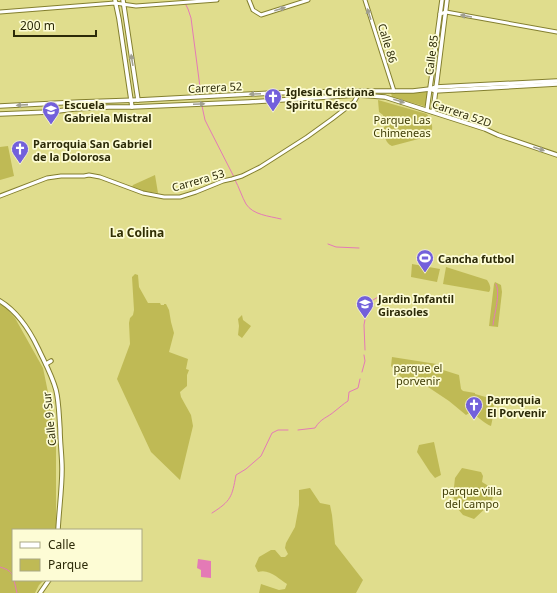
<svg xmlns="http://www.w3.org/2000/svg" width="557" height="593" font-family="'Noto Sans',sans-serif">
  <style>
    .green { fill: #bfba55 }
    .water { fill: #e47ab6 }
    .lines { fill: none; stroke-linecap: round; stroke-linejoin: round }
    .stream { stroke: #e47ab6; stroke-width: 1 }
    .minor-casing { stroke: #837f2f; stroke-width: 5 }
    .major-casing { stroke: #837f2f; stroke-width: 5.5 }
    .minor { stroke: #fff; stroke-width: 3 }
    .major { stroke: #fff; stroke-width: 3.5 }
    .oneway { fill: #a09f90 }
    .labels { text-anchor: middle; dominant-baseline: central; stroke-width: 3.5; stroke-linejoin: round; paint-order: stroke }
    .street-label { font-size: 11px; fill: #2c2a08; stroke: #fdfcd5 }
    .poi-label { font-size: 11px; font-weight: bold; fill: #2c2a08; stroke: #fdfcd5; text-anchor: start }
    .park-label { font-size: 11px; fill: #3f3c04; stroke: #fdfcd5 }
    .neighbourhood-label { font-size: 12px; font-weight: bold; fill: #322f03; stroke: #fdfcd5 }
  </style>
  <rect width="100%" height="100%" fill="#e0dd8d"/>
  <!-- green -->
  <g class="green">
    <polygon points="429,92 427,107 392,97 391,93"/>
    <path d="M378,100L427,114C431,122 437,130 426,137L392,146C385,143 385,136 383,129L385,126L383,115L379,112Z"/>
    <polygon points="8,146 14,176 0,180 0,147"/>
    <polygon points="155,175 158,193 137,190 132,187 133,185"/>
    <polygon points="412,264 440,269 437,282 411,277"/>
    <path d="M446,267L487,280C489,283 492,288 489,292L443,284Z"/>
    <polygon points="135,274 138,275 139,287 148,303 160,303 161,305 164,305 164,304 166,304 169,310 171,322 174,333 169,352 188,359 186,369 189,370 187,375 187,386 180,392 181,397 191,415 193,426 180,480 151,452 117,379 130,344 129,323 130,318 133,315 134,310 132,277"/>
    <polygon points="495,282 501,285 502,292 498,327 489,326 494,284"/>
    <polygon points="0,304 6,308 15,318 43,368 50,402 56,447 56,530 13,530 13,580 44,580 39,585 35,593 0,593"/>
    <polygon points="242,315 243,320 251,326 242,338 238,335 239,326 238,319"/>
    <path d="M392,357L443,365V370L459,375L461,389L463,391L475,393V394L493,399L494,412L491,426C485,424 477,416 471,412L466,415L449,401L428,387L412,385L401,377L391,366Z"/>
    <polygon points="434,442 441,475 435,478 430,472 417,452 419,445"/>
    <polygon points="462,468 481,472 483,476 482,482 495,490 491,503 474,519 463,515 458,509 453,496 455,478"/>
    <path d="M310,488L320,503L330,505L332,515L335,544L363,580L356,593H259L261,584L279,590L285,589L287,584C279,579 269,568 258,572L255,566L259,557L271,550H275L281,557H285L288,554L285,548L286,543L295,527L299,505V490Z"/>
  </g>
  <!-- water -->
  <polygon class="water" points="198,559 211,561 211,578 201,577 201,570 197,568"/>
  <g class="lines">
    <!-- stream -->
    <g class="stream">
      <polyline points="185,3 188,9 191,18 201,95"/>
      <polyline points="202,106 205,120 209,128 234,177"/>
      <path d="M235,180C239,187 242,197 246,204C253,215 269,216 281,219"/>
      <polyline points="328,244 336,247 359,248"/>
      <path d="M493,325C494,314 501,294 496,284"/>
      <polyline points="365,350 364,325 368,303 378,297"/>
      <polyline points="362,372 365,361 364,355"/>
      <path d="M298,430L315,428C321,418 327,418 335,411C339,408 343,404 348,401L349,392L358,388L360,379"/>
      <path d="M212,513C231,501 232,497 236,475L246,469L261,456L272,433L278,430H288"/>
      <path d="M0,567C6,569 10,570 13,576"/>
      <polyline points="14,580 17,593"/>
    </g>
    <!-- minor casing -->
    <g class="minor-casing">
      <g id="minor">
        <polyline points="249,0 253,10 261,15 308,0"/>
        <polyline points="365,0 394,91"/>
        <polyline points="0,12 115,3 136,6 217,0"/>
        <polyline points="440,14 446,12 557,32"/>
        <polyline points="0,196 47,178 61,176 84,176 89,175 100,177 143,193 164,197 180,197 196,192 223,181 232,179 242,176 260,167 307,137 332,119 354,102 358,95"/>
      </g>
    </g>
    <!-- major casing -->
    <g class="major-casing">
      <g id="major">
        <polyline points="115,0 119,19 132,107"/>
        <polyline points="123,0 138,100"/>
        <polyline points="430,89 435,91 557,84"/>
        <polyline points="0,106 79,102 138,100 272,93 358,91 413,91 430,89 436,87 557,81"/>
        <polyline points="427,110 442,0"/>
        <polyline points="433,112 447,0"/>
        <polyline points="0,114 50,112 74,109 109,107 132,107 249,102 358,95 385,97 485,129 498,135 557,155"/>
        <path d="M0,301C18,312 29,329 38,348C44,361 52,375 56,390C59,402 59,416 60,429C60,442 62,456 62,469C62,489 59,510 58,530"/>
        <polyline points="46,364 51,361"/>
        <polyline points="40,593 49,580"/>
      </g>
    </g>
    <!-- minor -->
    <use href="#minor" class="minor"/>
    <!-- major -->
    <use href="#major" class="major"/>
  </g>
  <!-- one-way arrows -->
  <defs><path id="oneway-solid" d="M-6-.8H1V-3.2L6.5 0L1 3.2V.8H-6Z"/></defs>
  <g class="oneway">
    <use href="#oneway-solid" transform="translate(280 9) rotate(-18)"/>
    <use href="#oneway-solid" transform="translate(369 14) rotate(-108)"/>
    <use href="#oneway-solid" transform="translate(466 16) rotate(-170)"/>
    <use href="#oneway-solid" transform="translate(132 60) rotate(-99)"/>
    <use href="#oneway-solid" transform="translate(255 94) rotate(177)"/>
    <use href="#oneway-solid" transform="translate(399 101) rotate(18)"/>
    <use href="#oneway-solid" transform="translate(199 104) rotate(-3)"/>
    <use href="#oneway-solid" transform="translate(22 105) rotate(176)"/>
    <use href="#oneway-solid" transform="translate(539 149) rotate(19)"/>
  </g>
  <!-- icons -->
  <defs>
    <g id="church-pin" transform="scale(0.9)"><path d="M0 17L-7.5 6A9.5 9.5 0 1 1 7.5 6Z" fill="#7360db" stroke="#fdfcd5"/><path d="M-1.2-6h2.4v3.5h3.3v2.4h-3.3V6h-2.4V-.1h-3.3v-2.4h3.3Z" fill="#fff"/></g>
    <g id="school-pin" transform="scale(0.9)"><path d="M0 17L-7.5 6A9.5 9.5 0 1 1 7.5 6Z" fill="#7360db" stroke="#fdfcd5"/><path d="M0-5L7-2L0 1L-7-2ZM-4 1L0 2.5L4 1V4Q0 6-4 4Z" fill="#fff"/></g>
    <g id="stadium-pin" transform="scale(0.9)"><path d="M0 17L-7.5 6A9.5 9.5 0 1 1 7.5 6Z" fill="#7360db" stroke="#fdfcd5"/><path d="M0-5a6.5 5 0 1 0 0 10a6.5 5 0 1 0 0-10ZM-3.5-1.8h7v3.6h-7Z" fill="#fff"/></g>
  </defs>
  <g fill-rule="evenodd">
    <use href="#church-pin" x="273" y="97"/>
    <use href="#school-pin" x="51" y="110"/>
    <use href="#church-pin" x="20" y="149"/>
    <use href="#stadium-pin" x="425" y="258"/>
    <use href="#school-pin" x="365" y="304"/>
    <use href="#church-pin" x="474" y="405"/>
  </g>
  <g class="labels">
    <!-- street labels -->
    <g class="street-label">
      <text transform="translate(388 43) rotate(73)">Calle 86</text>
      <text transform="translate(431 55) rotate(-83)">Calle 85</text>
      <text transform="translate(215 87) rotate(-3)">Carrera 52</text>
      <text transform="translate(462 113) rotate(19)">Carrera 52D</text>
      <text transform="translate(198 180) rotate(-16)">Carrera 53</text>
      <text transform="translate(49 419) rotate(-96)">Calle 9 Sur</text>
    </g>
    <!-- poi labels -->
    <g class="poi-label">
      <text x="286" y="91">Iglesia Cristiana<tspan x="286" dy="13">Spiritu Résco</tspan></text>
      <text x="64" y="104">Escuela<tspan x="64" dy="13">Gabriela Mistral</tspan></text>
      <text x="33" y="143">Parroquia San Gabriel<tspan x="33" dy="13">de la Dolorosa</tspan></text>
      <text x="438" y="258">Cancha futbol</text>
      <text x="378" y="298">Jardin Infantil<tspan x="378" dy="13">Girasoles</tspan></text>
      <text x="487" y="399">Parroquia<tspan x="487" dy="13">El Porvenir</tspan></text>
    </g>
    <!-- park labels -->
    <g class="park-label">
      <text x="402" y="119">Parque Las<tspan x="402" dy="13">Chimeneas</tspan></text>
      <text x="418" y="367">parque el<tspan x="418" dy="13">porvenir</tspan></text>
      <text x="472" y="490">parque villa<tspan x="472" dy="13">del campo</tspan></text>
    </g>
    <!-- neighbourhood labels -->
    <g class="neighbourhood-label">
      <text x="137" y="232">La Colina</text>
    </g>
  </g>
  <!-- legend -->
  <rect x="12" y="529" width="130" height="52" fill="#fdfcd5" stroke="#a9a883"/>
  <rect x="20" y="542" width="20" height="6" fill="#ffffff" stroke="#a9a883"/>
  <text x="48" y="549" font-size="12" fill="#2c2a08">Calle</text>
  <rect x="20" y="559" width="20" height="12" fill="#bfba55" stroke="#a9a883"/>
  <text x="48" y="569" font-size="12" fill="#2c2a08">Parque</text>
  <!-- scale -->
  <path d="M14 30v6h82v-6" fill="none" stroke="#2c2a08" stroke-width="2"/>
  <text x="20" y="30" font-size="12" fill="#2c2a08" stroke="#fdfcd5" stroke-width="3" paint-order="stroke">200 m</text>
</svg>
